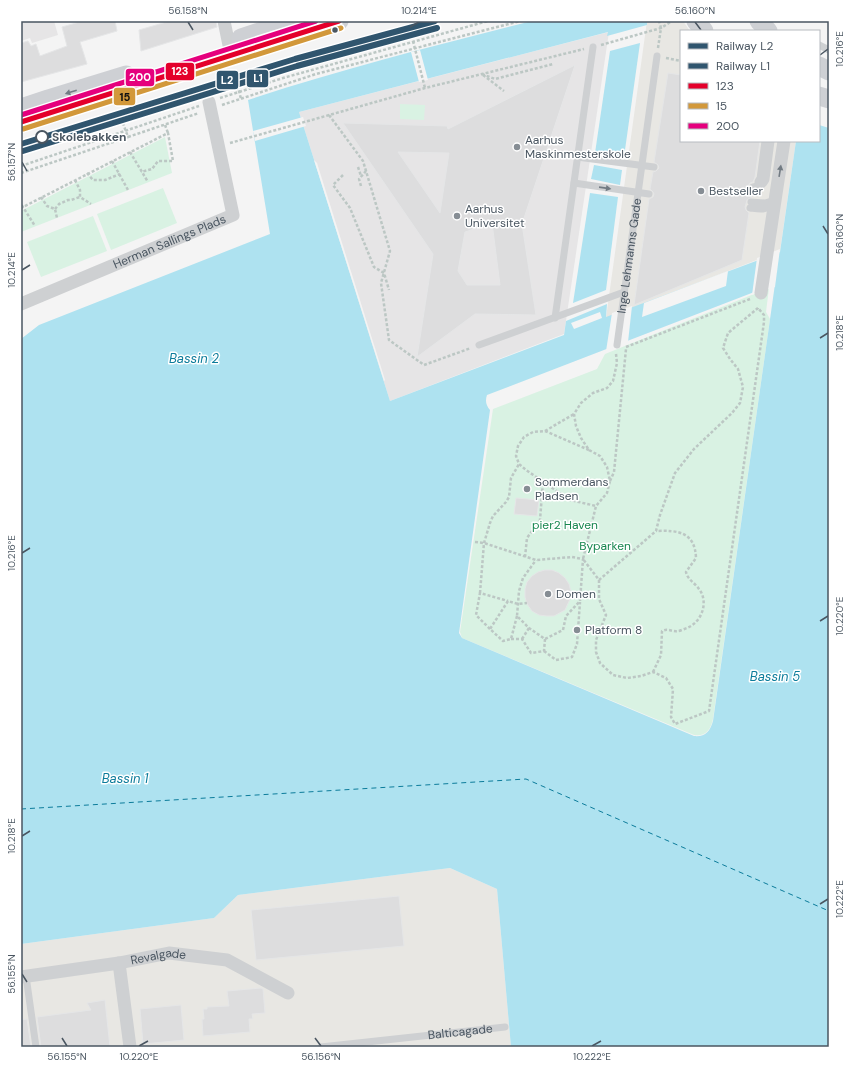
<svg xmlns="http://www.w3.org/2000/svg" width="850" height="1068" font-family="'DM Sans',sans-serif">
  <style>
    .commercial { fill: #e8e7e3 }
    .education { fill: #e6e5e6 }
    .green { fill: #d9f2e3 }
    .water { fill: #aee2f0; fill-rule: evenodd }
    .pier { fill: #f4f4f4 }
    .lines { fill: none; stroke-linecap: round; stroke-linejoin: round }
    .ferry { stroke: #0c7c9b; stroke-width: 1; stroke-dasharray: 5 4; stroke-linecap: butt }
    .building { fill: #ddddde; stroke: #e5e6e7; fill-rule: evenodd }
    .path { stroke: #bcc7c4; stroke-width: 2.5; stroke-dasharray: 3 2; stroke-linecap: butt }
    .lane { stroke: #ced0d2; stroke-width: 7 }
    .street { stroke: #ced0d2; stroke-width: 13 }
    .secondary { stroke: #ced0d4; stroke-width: 19 }
    .bus-1-casing { stroke: #fff; stroke-width: 8 }
    .bus-2-casing { stroke: #fff; stroke-width: 8 }
    .bus-3-casing { stroke: #fff; stroke-width: 8 }
    .bus-1 { stroke: #e4002b; stroke-width: 5 }
    .bus-2 { stroke: #d2983a; stroke-width: 5 }
    .bus-3 { stroke: #e5007d; stroke-width: 5 }
    .rail-1-casing { stroke: #fff; stroke-width: 9 }
    .rail-2-casing { stroke: #fff; stroke-width: 9 }
    .rail-1 { stroke: #30556e; stroke-width: 6 }
    .rail-2 { stroke: #30556e; stroke-width: 6 }
    .oneway { fill: #727b84 }
    .oneway2 { fill: #727b83 }
    .ticks { fill: none; stroke: #4a5661; stroke-width: 1.5 }
    .bus-dot { fill: #4a5661; stroke: #fff; stroke-width: 1.5 }
    .stop-dot { fill: #fff; stroke: #4a5661; stroke-width: 2 }
    .poi-dot { fill: #868d94; stroke: #fff; stroke-width: 1.5 }
    .labels { text-anchor: middle; dominant-baseline: central; stroke-width: 3; stroke-linejoin: round; paint-order: stroke }
    .stop-label { font-size: 12px; font-weight: bold; fill: #4a5661; stroke: #fff; text-anchor: start }
    .poi-label { font-size: 12px; fill: #4a5661; stroke: #fff; text-anchor: start }
    .street-label { font-size: 12px; fill: #4a5661; stroke: #fff }
    .park-label { font-size: 12px; fill: #17864f; stroke: #fff }
    .water-label { font-size: 13px; font-style: italic; fill: #0c7c9b; stroke: #fff }
    .line-badge { stroke: #fff; stroke-width: 1.5 }
    .badge-label { font-size: 11px; text-anchor: middle; font-weight: bold; fill: #fff }
    .pale-badge-label { font-size: 11px; text-anchor: middle; font-weight: bold; fill: #111 }
    .neatline { fill: none; stroke: #4a5661; stroke-width: 1.5 }
    .ticks-label { font-size: 10px; text-anchor: middle; fill: #4a5661 }
  </style>
  <rect width="100%" height="100%" fill="#f4f4f4"/>
  <!-- commercial -->
  <g class="commercial">
    <polygon points="647,21 683,21 690,31 681,31 681,141 796,141 780,251 606,318"/>
    <polygon points="450,868 497,889 511,1047 21,1047 21,944 214,918 238,895"/>
  </g>
  <!-- education -->
  <g class="education">
    <polygon points="21,21 54,21 58,35 32,43 30,38 21,41"/>
    <polygon points="609,32 564,334 390,401 299,112"/>
  </g>
  <!-- green -->
  <g class="green">
    <polygon points="400,104 425,105 424,120 400,119"/>
    <polygon points="165,137 172,173 21,232 21,211"/>
    <polygon points="163,188 177,223 111,250 97,214"/>
    <polygon points="93,216 107,251 41,277 27,242"/>
    <path d="M769,288L766,312L770,319L713,719C711,729 706,737 694,735L462,638L460,632L493,409L597,369L605,354Z"/>
  </g>
  <!-- water -->
  <g class="water">
    <path d="M532,21H647V25L607,36L608,32L299,112L390,401L564,335L566,321L607,304L606,317L780,252L796,141H819V125L829,128V1047H511L497,889L450,868L238,895L214,918L21,944V339L39,325L270,234L248,100C342,69 437,45 532,21ZM775,284L713,721C710,732 705,737 694,736L462,638L459,633L490,410C486,405 485,401 487,395Z"/>
    <polygon points="640,43 624,157 595,153 610,51"/>
    <polygon points="594,165 622,170 620,185 591,179"/>
    <polygon points="590,193 618,197 606,290 573,303"/>
  </g>
  <!-- pier -->
  <g class="pier">
    <polygon points="420,50 428,80 419,82 411,52"/>
    <polygon points="303,117 306,126 255,141 253,131"/>
    <polygon points="314,160 317,163 385,380 384,381"/>
    <polygon points="780,249 775,287 752,295 757,258"/>
    <polygon points="728,271 726,286 642,317 644,303"/>
    <polygon points="632,306 628,342 606,351 612,313"/>
    <polygon points="600,312 602,318 574,329 571,323"/>
  </g>
  <g class="lines">
    <!-- ferry -->
    <polyline class="ferry" points="21,809 526,779 829,911"/>
  </g>
  <!-- building -->
  <g class="building">
    <polygon points="83,21 115,21 117,31 80,42 87,64 21,82 21,43 28,41 31,46 36,44 40,56 67,46 62,27"/>
    <polygon points="170,21 216,21 217,27 141,51 139,30"/>
    <path d="M575,65L522,224L536,315L475,314L417,357L433,254L343,123L447,126L448,129ZM398,152L449,153L440,213ZM492,223L500,285H467L458,271L465,232Z"/>
    <polygon points="668,73 681,75 681,141 760,141 759,148 755,177 753,182 750,183 748,186 749,190 752,192 752,197 747,200 745,207 746,210 749,213 742,260 634,305 649,199 653,197 654,194 653,192 650,189 653,172 656,171 659,168 658,165 654,162"/>
    <polygon points="516,498 539,500 537,516 514,514"/>
    <polygon points="545,570 552,570 559,573 565,578 569,584 571,592 570,599 565,610 554,616 547,616 539,615 532,611 527,604 525,597 525,589 527,582 532,576 538,572"/>
    <polygon points="399,896 404,946 256,960 251,910"/>
    <polygon points="261,988 263,989 265,1013 252,1014 253,1019 249,1019 250,1032 203,1036 202,1019 204,1019 203,1009 207,1009 207,1007 229,1006 227,991"/>
    <polygon points="105,1000 110,1047 41,1047 37,1017 91,1010 87,1003"/>
    <polygon points="181,1005 184,1040 143,1044 140,1009"/>
    <polygon points="27,1019 31,1047 21,1047 21,1020"/>
  </g>
  <g class="lines">
    <!-- path -->
    <g class="path">
      <polyline points="413,41 425,88"/>
      <polyline points="601,45 661,28 672,21"/>
      <polyline points="658,48 661,28 659,21"/>
      <polyline points="666,58 681,61"/>
      <polyline points="234,71 241,99"/>
      <polyline points="482,74 495,79 553,64"/>
      <polyline points="483,75 504,91"/>
      <polyline points="220,98 283,78 488,21"/>
      <polyline points="222,105 316,74 520,21"/>
      <polyline points="329,115 363,161 390,251 381,283 389,340 424,365 471,348"/>
      <polyline points="165,125 168,133"/>
      <polyline points="128,137 199,113"/>
      <polyline points="230,143 425,88 584,49"/>
      <polyline points="130,152 148,182"/>
      <polyline points="112,161 128,190"/>
      <polyline points="21,166 199,106"/>
      <polyline points="358,167 361,176"/>
      <polyline points="21,173 128,137 121,118 118,119"/>
      <polyline points="87,173 93,180 105,180 120,174"/>
      <polyline points="343,175 333,185 350,208 374,267 384,273 389,290"/>
      <polyline points="75,180 80,190 80,197 91,204"/>
      <polyline points="361,186 359,179 366,171"/>
      <polyline points="41,197 47,206 55,209 57,218"/>
      <polyline points="21,205 23,207 168,133 173,161 158,161 152,169 141,172"/>
      <polyline points="21,208 23,207 35,226"/>
      <polyline points="55,209 59,204 68,200 71,200 80,197"/>
      <polyline points="626,347 750,299"/>
      <polyline points="616,354 617,363 613,381 607,388 593,393 581,403 574,414 576,426 581,438 589,450 600,456 607,467 610,481 607,493 596,506 583,559 599,580 656,531 660,515 675,473 694,449 732,413 740,403 743,387 738,369 730,359 723,348 728,333 758,308 759,306"/>
      <polyline points="545,431 574,414"/>
      <polyline points="589,450 545,431 533,432 524,437 518,446 516,456 519,464 526,470 570,500 596,506"/>
      <polyline points="610,481 614,472 626,349"/>
      <polyline points="475,542 484,543 536,560 572,557 583,559 580,601 566,616 563,630 545,639 529,628 517,616 519,591 523,578 536,560"/>
      <polyline points="525,557 527,538 540,520 543,481"/>
      <polyline points="599,580 599,599 606,615 596,640 596,652 600,663 613,675 627,678 641,676 653,672 666,678 673,689 671,717 675,724 709,711 764,322 764,315 758,308"/>
      <polyline points="480,593 484,543 490,523 493,516 506,502 509,497 511,478 519,464"/>
      <polyline points="517,616 511,639 503,641 490,629 508,601 518,604 527,603"/>
      <polyline points="490,629 476,615 480,593 508,601"/>
      <polyline points="511,639 522,639 531,653 544,651 545,639"/>
      <polyline points="522,639 529,628"/>
      <polyline points="544,651 556,660 572,657 577,644 580,602"/>
      <path d="M653,672L661,655L662,631C668,628 672,632 678,631C680,631 684,629 687,628C702,622 709,602 699,589C695,583 687,579 686,572L696,558C695,532 678,530 656,531"/>
    </g>
    <!-- lane -->
    <g class="lane">
      <polyline points="819,45 829,50"/>
      <polyline points="577,157 654,167"/>
      <polyline points="574,183 649,194"/>
      <polyline points="753,187 758,186 761,182"/>
      <polyline points="751,202 765,203 775,200"/>
      <path d="M750,208C759,209 767,211 773,203"/>
      <polyline points="555,318 593,47"/>
      <polyline points="479,345 624,292"/>
      <path id="s1" d="M617,345L657,56"/>
      <polyline points="26,976 36,1047"/>
      <path id="s2" d="M321,1047L505,1027"/>
    </g>
    <!-- street -->
    <g class="street">
      <polyline points="224,21 231,55"/>
      <polyline points="761,182 763,179 768,141"/>
      <polyline points="761,293 784,141"/>
      <path id="s3" d="M21,304L233,215L209,102"/>
      <polyline points="119,963 130,1047"/>
      <path id="s4" d="M21,977L119,963L169,953L227,960L288,993"/>
    </g>
    <!-- secondary -->
    <g class="secondary">
      <polyline points="696,21 704,31"/>
      <polyline points="759,21 768,31"/>
      <polyline points="241,38 293,21"/>
      <polyline points="819,66 829,71"/>
      <polyline points="819,96 829,99"/>
      <polyline points="21,108 48,99 126,75"/>
      <polyline points="21,122 339,21"/>
    </g>
    <!-- bus-1 casing -->
    <g class="bus-1-casing">
      <polyline id="bus-1" points="21,122 339,21"/>
    </g>
    <!-- bus-2 casing -->
    <g class="bus-2-casing">
      <polyline id="bus-2" points="23,129 341,28"/>
    </g>
    <!-- bus-3 casing -->
    <g class="bus-3-casing">
      <polyline id="bus-3" points="21,115 316,21"/>
    </g>
    <!-- bus-1 -->
    <use href="#bus-1" class="bus-1"/>
    <!-- bus-2 -->
    <use href="#bus-2" class="bus-2"/>
    <!-- bus-3 -->
    <use href="#bus-3" class="bus-3"/>
    <!-- rail-1 casing -->
    <g class="rail-1-casing">
      <polyline id="rail-1" points="21,144 295,59 435,21"/>
    </g>
    <!-- rail-2 casing -->
    <g class="rail-2-casing">
      <polyline id="rail-2" points="23,151 297,66 437,28"/>
    </g>
    <!-- rail-1 -->
    <use href="#rail-1" class="rail-1"/>
    <!-- rail-2 -->
    <use href="#rail-2" class="rail-2"/>
  </g>
  <!-- one-way arrows -->
  <defs><path id="oneway-solid" d="M-6-.8H1V-3.2L6.5 0L1 3.2V.8H-6Z"/></defs>
  <use class="oneway" href="#oneway-solid" transform="translate(71 92) rotate(163)"/>
  <g class="oneway2">
    <use href="#oneway-solid" transform="translate(780 171) rotate(-81)"/>
    <use href="#oneway-solid" transform="translate(605 188) rotate(8)"/>
  </g>
  <!-- ticks -->
  <path class="ticks" d="M188,22L193,30M695,22L701,30M410,27L419,22M820,55L828,49M22,162L27,171M823,226L828,234M22,270L30,265M820,338L828,333M22,553L30,548M820,621L828,616M22,836L30,831M820,904L828,899M22,974L27,982M62,1038L67,1046M315,1038L321,1046M139,1046L148,1041M592,1046L601,1041"/>
  <!-- markers -->
  <circle class="bus-dot" cx="335" cy="30" r="3.5"/>
  <circle class="stop-dot" cx="42" cy="137" r="6"/>
  <g class="poi-dot">
    <circle cx="517" cy="147" r="4"/>
    <circle cx="701" cy="191" r="4"/>
    <circle cx="457" cy="216" r="4"/>
    <circle cx="527" cy="489" r="4"/>
    <circle cx="548" cy="594" r="4"/>
    <circle cx="577" cy="630" r="4"/>
  </g>
  <g class="labels">
    <!-- stop labels -->
    <g class="stop-label">
      <text x="52" y="137">Skolebakken</text>
    </g>
    <!-- poi labels -->
    <g class="poi-label">
      <text x="525" y="140">Aarhus<tspan x="525" dy="14">Maskinmesterskole</tspan></text>
      <text x="709" y="191">Bestseller</text>
      <text x="465" y="209">Aarhus<tspan x="465" dy="14">Universitet</tspan></text>
      <text x="535" y="482">Sommerdans<tspan x="535" dy="14">Pladsen</tspan></text>
      <text x="556" y="594">Domen</text>
      <text x="585" y="630">Platform 8</text>
    </g>
    <!-- street labels -->
    <g class="street-label">
      <text stroke="none"><textPath href="#s3" startOffset="161">Herman Sallings Plads</textPath></text>
      <text stroke="none"><textPath href="#s1" startOffset="90">Inge Lehmanns Gade</textPath></text>
      <text stroke="none"><textPath href="#s4" startOffset="139">Revalgade</textPath></text>
      <text stroke="none"><textPath href="#s2" startOffset="140">Balticagade</textPath></text>
    </g>
    <!-- park labels -->
    <g class="park-label">
      <text x="565" y="525">pier2 Haven</text>
      <text x="605" y="546">Byparken</text>
    </g>
    <!-- water labels -->
    <g class="water-label">
      <text x="194" y="358">Bassin 2</text>
      <text x="775" y="676">Bassin 5</text>
      <text x="125" y="778">Bassin 1</text>
    </g>
  </g>
  <g class="line-badge">
    <rect x="165" y="62" width="30" height="19" rx="4" fill="#e4002b"/>
    <rect x="125" y="68" width="30" height="19" rx="4" fill="#e5007d"/>
    <rect x="246" y="69" width="23" height="19" rx="4" fill="#30556e"/>
    <rect x="216" y="70" width="23" height="20" rx="4" fill="#30556e"/>
    <rect x="113" y="87" width="23" height="19" rx="4" fill="#d2983a"/>
  </g>
  <g class="badge-label">
    <text x="180" y="75">123</text>
    <text x="140" y="81">200</text>
    <text x="258" y="82">L1</text>
    <text x="227" y="84">L2</text>
  </g>
  <g class="pale-badge-label">
    <text x="125" y="101">15</text>
  </g>
  <!-- border -->
  <rect width="850" height="1068" fill="none" stroke="#ffffff" stroke-width="44"/>
  <!-- legend -->
  <rect x="680" y="30" width="140" height="112" fill="#ffffff" stroke="#b7bbc0"/>
  <rect x="688" y="43" width="20" height="6" fill="#30556e" stroke="#b7bbc0"/>
  <text x="716" y="50" font-size="12" fill="#4a5661">Railway L2</text>
  <rect x="688" y="63" width="20" height="6" fill="#30556e" stroke="#b7bbc0"/>
  <text x="716" y="70" font-size="12" fill="#4a5661">Railway L1</text>
  <rect x="688" y="83" width="20" height="6" fill="#e4002b" stroke="#b7bbc0"/>
  <text x="716" y="90" font-size="12" fill="#4a5661">123</text>
  <rect x="688" y="103" width="20" height="6" fill="#d2983a" stroke="#b7bbc0"/>
  <text x="716" y="110" font-size="12" fill="#4a5661">15</text>
  <rect x="688" y="123" width="20" height="6" fill="#e5007d" stroke="#b7bbc0"/>
  <text x="716" y="130" font-size="12" fill="#4a5661">200</text>
  <rect x="22" y="22" width="806" height="1024" class="neatline"/>
  <g class="ticks-label">
    <text x="188" y="14">56.158°N</text>
    <text x="419" y="14">10.214°E</text>
    <text x="695" y="14">56.160°N</text>
    <text transform="translate(839 49) rotate(-90)" y="4">10.216°E</text>
    <text transform="translate(11 162) rotate(-90)" y="4">56.157°N</text>
    <text transform="translate(839 234) rotate(-90)" y="4">56.160°N</text>
    <text transform="translate(11 270) rotate(-90)" y="4">10.214°E</text>
    <text transform="translate(839 333) rotate(-90)" y="4">10.218°E</text>
    <text transform="translate(11 553) rotate(-90)" y="4">10.216°E</text>
    <text transform="translate(839 616) rotate(-90)" y="4">10.220°E</text>
    <text transform="translate(11 836) rotate(-90)" y="4">10.218°E</text>
    <text transform="translate(839 899) rotate(-90)" y="4">10.222°E</text>
    <text transform="translate(11 974) rotate(-90)" y="4">56.155°N</text>
    <text x="67" y="1060">56.155°N</text>
    <text x="139" y="1060">10.220°E</text>
    <text x="321" y="1060">56.156°N</text>
    <text x="592" y="1060">10.222°E</text>
  </g>
</svg>
